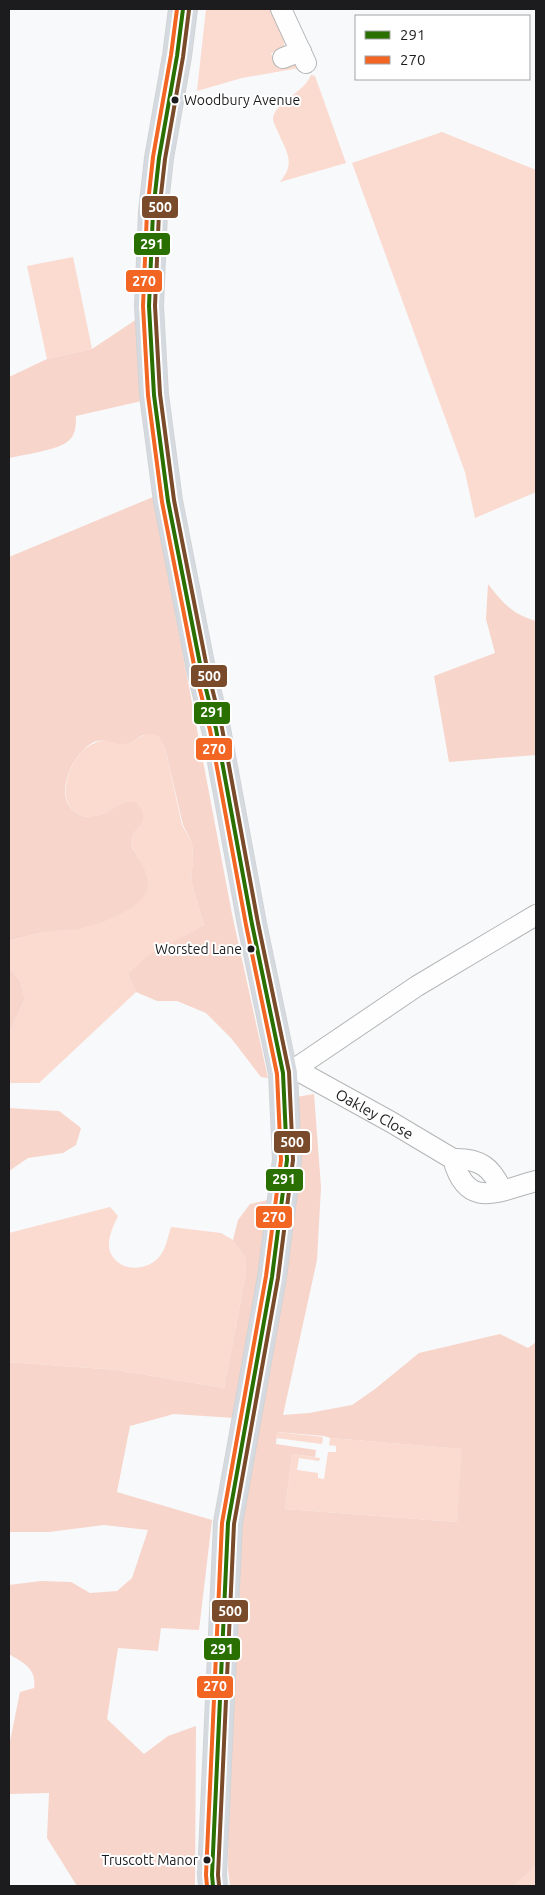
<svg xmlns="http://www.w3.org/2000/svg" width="545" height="1895" font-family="Ubuntu,sans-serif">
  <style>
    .green { fill: #fbdacf }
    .forest { fill: #f8d5ca; fill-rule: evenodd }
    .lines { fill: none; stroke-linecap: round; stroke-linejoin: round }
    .minor-casing { stroke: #b4b5b6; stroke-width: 22 }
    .highway-casing { stroke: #d3d4d5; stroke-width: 30 }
    .minor { stroke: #fefefe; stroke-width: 20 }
    .highway { stroke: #d5dae1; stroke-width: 28 }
    .bus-1-casing { stroke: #fff; stroke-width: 8 }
    .bus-2-casing { stroke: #fff; stroke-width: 8 }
    .bus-3-casing { stroke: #fff; stroke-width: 8 }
    .bus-1 { stroke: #297000; stroke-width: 4 }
    .bus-2 { stroke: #f26522; stroke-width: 4 }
    .bus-3 { stroke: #7a4b2a; stroke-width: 4 }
    .bus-dot { fill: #1c1c1e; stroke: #fff; stroke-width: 2 }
    .labels { text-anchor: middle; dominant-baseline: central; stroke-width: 4; stroke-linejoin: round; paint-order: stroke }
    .bus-label { font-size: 14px; fill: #1c1c1e; stroke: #fff; text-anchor: end }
    .street-label { font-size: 15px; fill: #1c1c1e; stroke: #fff }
    .line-badge { stroke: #fff; stroke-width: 2 }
    .badge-label { font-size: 14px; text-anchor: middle; font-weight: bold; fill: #fff }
  </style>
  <rect width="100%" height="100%" fill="#f7f9fb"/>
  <!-- green -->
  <g class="green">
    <path d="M206,9H270C277,21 285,32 284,46L279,51L271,53L276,66L296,63L299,68L242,78L197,91Z"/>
    <path d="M311,75L315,76L346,163L280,182C296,163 287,153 278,132C276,127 273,123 273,118C276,101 304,93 311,75Z"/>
    <polygon points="442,132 536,170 536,492 475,518 465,472 352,163"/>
    <polygon points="73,257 92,349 47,359 27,266"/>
    <path d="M149,733L158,736L165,748L182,825L192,843L193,857L191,881L204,925L180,938L128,974L136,992L39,1083H9V1032L25,999L20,980L9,969V941L48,931L74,930L147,876L131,844L133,834L143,822L124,802L101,815L83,817C79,814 74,811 71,808C56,790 75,749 95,743C98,741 106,740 110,740C115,741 119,745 124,744C133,743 140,736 149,733Z"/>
    <path d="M110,1207L118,1216C113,1226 105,1243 111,1254C121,1273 148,1271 160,1256C166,1249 168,1236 171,1227L221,1233L233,1240L245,1257L246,1274L224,1388L117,1370L9,1362V1233Z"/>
    <polygon points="277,1432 323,1437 322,1444 276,1438"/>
    <polygon points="330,1438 463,1449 457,1522 285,1509 292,1454 320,1458 319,1461 299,1458 297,1470 318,1473 318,1478 324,1479 328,1452 336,1452 336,1446 329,1445"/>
    <polygon points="536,1866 536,1886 514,1886"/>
  </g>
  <!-- forest -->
  <g class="forest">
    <path d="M143,315L146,400L76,416C76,425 76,436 67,442C57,450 23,455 9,458V377L47,359L92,349Z"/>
    <path d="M153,497L232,914L268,1078L261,1077L231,1038L206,1013L177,1001H157L136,992L128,974L148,955L204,925L191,881L193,857L192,843L183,825L165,748L158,736C140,730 140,740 126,744C116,746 105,736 92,743C74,753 56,790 70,807C73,811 79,814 83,817L101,815L124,802H136L143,812V822L133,834L131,844C136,857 149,871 148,885C146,910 93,927 73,930C64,931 55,930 46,932C34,934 21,938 9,941V557Z"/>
    <path d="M488,584C503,603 512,614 536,621V755L449,762L434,676L495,653L486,619Z"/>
    <polygon points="9,969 20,980 25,999 9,1032"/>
    <path d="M314,1094L321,1187L317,1260L283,1415L309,1413L352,1405L375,1389L419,1353L500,1334L528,1348L536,1342V1866L514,1886H230L228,1868L229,1764L240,1524L260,1422L268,1362L296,1097ZM277,1432L324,1436L330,1438L462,1449L457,1522L285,1509L292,1454L315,1457L316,1450L276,1444Z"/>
    <polygon points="9,1108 59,1111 81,1128 76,1145 63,1153 28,1158 9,1171"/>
    <path d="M268,1200L259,1275L234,1418L174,1414L130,1426L117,1492L212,1520L199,1630L161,1628L158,1651L118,1648L107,1719L144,1754L168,1736L196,1726L195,1886H77L47,1838L49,1793L9,1794V1746L20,1692L34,1688C37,1668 23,1663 9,1654V1585L41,1581L71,1582L90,1593L117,1591L132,1578L148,1530L104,1525L49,1532H9V1362L117,1370L224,1388L246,1274L245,1257L233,1240L238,1220L250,1204Z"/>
  </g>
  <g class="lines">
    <!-- minor casing -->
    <g class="minor-casing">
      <g id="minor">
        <polyline points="281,9 306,63"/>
        <polyline points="283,58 301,51"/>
        <path id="s1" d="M296,1068L304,1074L391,1122L453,1159C467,1211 498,1191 536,1181"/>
        <polyline points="283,1073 296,1068 417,986 536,915"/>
        <path d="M453,1159C480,1158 491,1167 502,1190"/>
      </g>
    </g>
    <!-- highway casing -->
    <g class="highway-casing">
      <polyline id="highway" points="183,9 177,56 159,158 153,212 149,306 154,395 168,501 201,669 216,729 252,924 283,1073 287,1160 272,1277 228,1523 212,1875 213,1886"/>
    </g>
    <!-- minor -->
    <use href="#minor" class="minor"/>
    <!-- highway -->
    <use href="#highway" class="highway"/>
    <!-- bus-1 casing -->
    <g class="bus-1-casing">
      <polyline id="bus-1" points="183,9 177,56 159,158 153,212 149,306 154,395 168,501 201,669 216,729 252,924 283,1073 287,1160 272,1277 228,1523 212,1875 213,1886"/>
    </g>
    <!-- bus-2 casing -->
    <g class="bus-2-casing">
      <polyline id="bus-2" points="177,9 171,55 153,157 147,212 143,306 148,395 162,502 195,670 210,730 246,925 277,1074 281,1160 266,1276 222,1523 206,1875 207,1886"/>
    </g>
    <!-- bus-3 casing -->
    <g class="bus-3-casing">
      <polyline id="bus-3" points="189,10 183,57 165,159 159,212 155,306 160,394 174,500 207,668 222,728 258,923 289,1072 293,1160 278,1278 234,1524 218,1875 219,1885"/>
    </g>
    <!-- bus-1 -->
    <use href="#bus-1" class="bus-1"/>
    <!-- bus-2 -->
    <use href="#bus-2" class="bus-2"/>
    <!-- bus-3 -->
    <use href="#bus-3" class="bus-3"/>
  </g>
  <!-- markers -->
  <g class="bus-dot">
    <circle cx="175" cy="100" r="4.5"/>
    <circle cx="251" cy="949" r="4.5"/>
    <circle cx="207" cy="1860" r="4.5"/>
  </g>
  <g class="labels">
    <!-- bus labels -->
    <g class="bus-label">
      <text x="184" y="100" text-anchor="start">Woodbury Avenue</text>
      <text x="242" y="949">Worsted Lane</text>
      <text x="198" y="1860">Truscott Manor</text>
    </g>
    <!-- street labels -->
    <g class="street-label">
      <text stroke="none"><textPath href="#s1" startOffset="91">Oakley Close</textPath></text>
    </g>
  </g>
  <g class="line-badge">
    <rect x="141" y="195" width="38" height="24" rx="5" fill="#7a4b2a"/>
    <rect x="133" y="232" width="38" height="24" rx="5" fill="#297000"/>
    <rect x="125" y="269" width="38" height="24" rx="5" fill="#f26522"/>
    <rect x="190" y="664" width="38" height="24" rx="5" fill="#7a4b2a"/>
    <rect x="193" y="701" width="38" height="24" rx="5" fill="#297000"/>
    <rect x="195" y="737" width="38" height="24" rx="5" fill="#f26522"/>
    <rect x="273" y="1130" width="38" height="24" rx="5" fill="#7a4b2a"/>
    <rect x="265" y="1168" width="39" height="24" rx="5" fill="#297000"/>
    <rect x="255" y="1205" width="38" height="24" rx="5" fill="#f26522"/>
    <rect x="211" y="1599" width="38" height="24" rx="5" fill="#7a4b2a"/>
    <rect x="203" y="1637" width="38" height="24" rx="5" fill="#297000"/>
    <rect x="196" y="1675" width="38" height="24" rx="5" fill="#f26522"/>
  </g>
  <g class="badge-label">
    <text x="160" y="212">500</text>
    <text x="152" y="249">291</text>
    <text x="144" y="286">270</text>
    <text x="209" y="681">500</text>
    <text x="212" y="717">291</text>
    <text x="214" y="754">270</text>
    <text x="292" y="1147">500</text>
    <text x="284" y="1184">291</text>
    <text x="274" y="1222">270</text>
    <text x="230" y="1616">500</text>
    <text x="222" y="1654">291</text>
    <text x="215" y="1691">270</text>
  </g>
  <!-- border -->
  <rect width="545" height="1895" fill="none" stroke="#1c1c1e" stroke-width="20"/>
  <!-- legend -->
  <rect x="355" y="15" width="175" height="65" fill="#ffffff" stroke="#a4a4a5"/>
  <rect x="365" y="31" width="25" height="8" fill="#297000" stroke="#a4a4a5"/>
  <text x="400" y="40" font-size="15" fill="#1c1c1e">291</text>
  <rect x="365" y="56" width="25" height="8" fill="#f26522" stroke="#a4a4a5"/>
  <text x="400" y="65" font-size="15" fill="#1c1c1e">270</text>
</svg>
